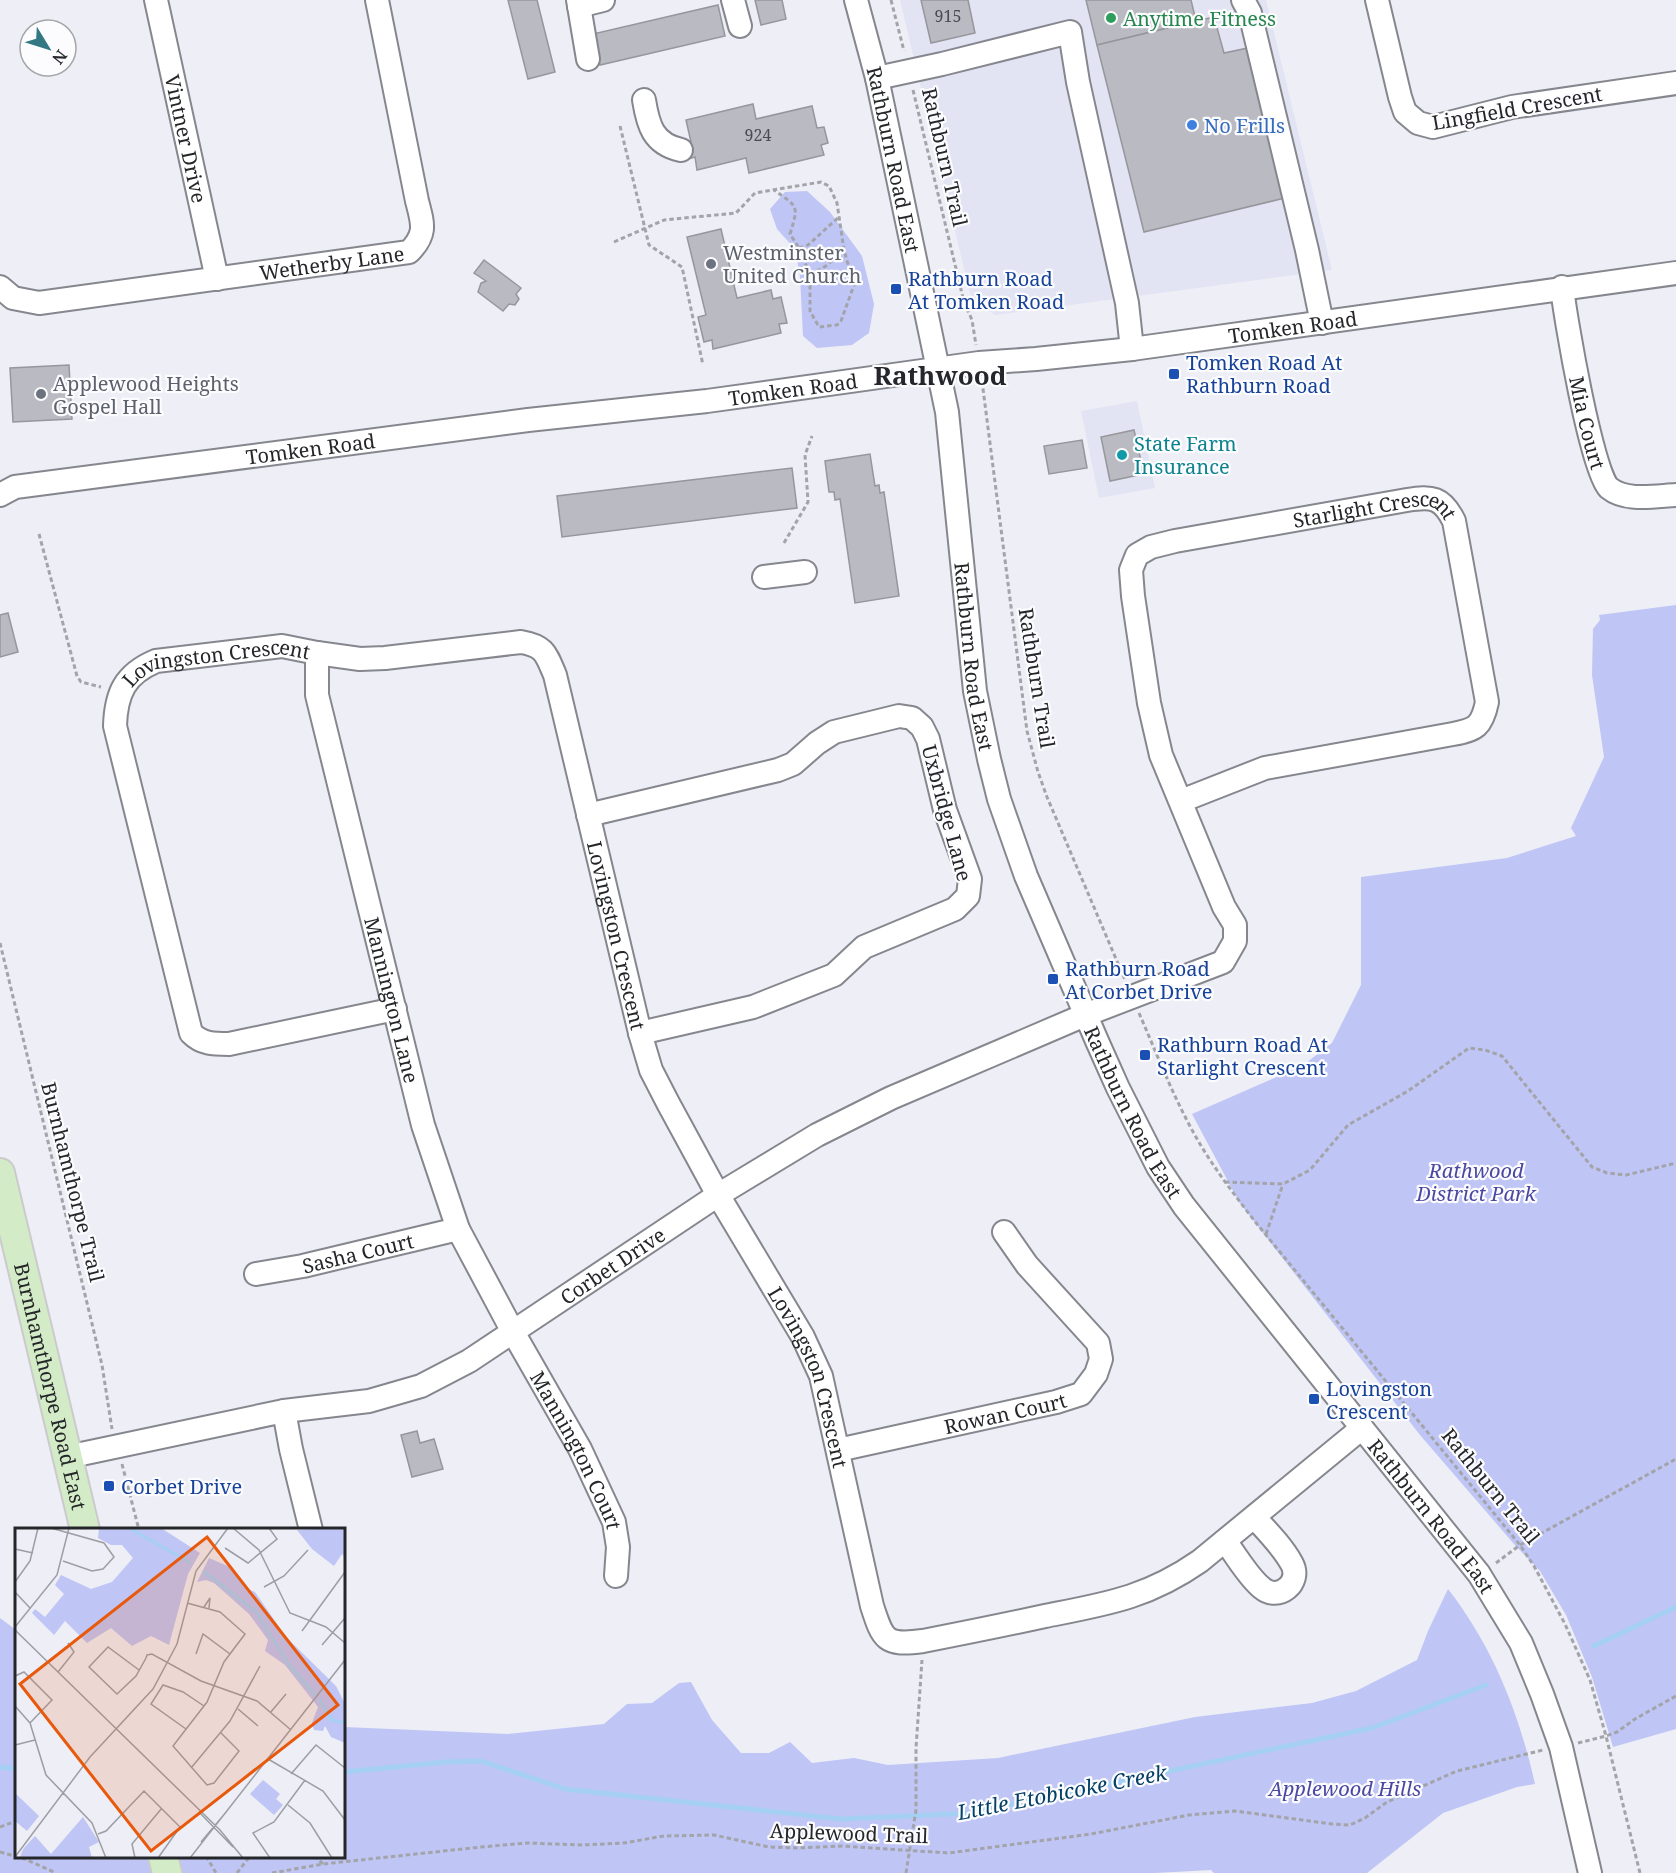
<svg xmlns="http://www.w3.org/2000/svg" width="1676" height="1873" font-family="'Noto Serif',serif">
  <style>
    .built { fill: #e2e4f4 }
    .green { fill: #bfc5f5 }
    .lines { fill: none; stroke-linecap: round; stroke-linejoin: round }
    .stream { stroke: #a5d0f4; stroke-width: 5 }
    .building { fill: #babac2; stroke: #96969d; stroke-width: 1.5 }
    .minor-casing { stroke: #86878e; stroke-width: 26 }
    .major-casing { stroke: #cbcbcc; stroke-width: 32 }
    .path { stroke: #a3a4aa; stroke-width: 3; stroke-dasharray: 4.5 3; stroke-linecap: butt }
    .minor { stroke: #fff; stroke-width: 22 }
    .major { stroke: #d3ecc7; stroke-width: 28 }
    .leisure-dot { fill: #2e9e5b; stroke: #fcfcfe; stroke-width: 2 }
    .shop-dot { fill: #3f7fe0; stroke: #fcfcfe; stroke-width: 2 }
    .worship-dot { fill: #6b7280; stroke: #fcfcfe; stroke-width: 2 }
    .transit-dot { fill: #1a4fb4; stroke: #fcfcfe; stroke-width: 2 }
    .culture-dot { fill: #0f9aa8; stroke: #fcfcfe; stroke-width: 2 }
    .labels { text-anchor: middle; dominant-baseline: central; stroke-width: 4.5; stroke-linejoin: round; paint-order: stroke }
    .number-label { font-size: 16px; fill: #4a4b4f }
    .leisure-label { font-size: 20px; fill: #27864d; stroke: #fcfcfe; text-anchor: start }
    .street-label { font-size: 20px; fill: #252629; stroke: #fcfcfe }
    .shop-label { font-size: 20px; fill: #366cbe; stroke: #fcfcfe; text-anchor: start }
    .worship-label { font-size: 20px; fill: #5b616d; stroke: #fcfcfe; text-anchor: start }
    .transit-label { font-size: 20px; fill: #164399; stroke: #fcfcfe; text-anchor: start }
    .culture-label { font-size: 20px; fill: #0d838f; stroke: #fcfcfe; text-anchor: start }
    .park-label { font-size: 20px; font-style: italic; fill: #4947a2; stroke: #fcfcfe }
    .water-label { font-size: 21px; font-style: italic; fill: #044065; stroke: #fcfcfe }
    .district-label { font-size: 26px; font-weight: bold; fill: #252629; stroke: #fcfcfe }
    .inset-river { fill: none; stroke: #a5d0f4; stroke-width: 3 }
    .inset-road { fill: none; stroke: #9d9ea4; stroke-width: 1.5 }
    .view { fill: #e8590c; fill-opacity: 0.15; stroke: #e8590c; stroke-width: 3 }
    .inset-edge { fill: none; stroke: #252629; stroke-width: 3 }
  </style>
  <rect width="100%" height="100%" fill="#edeef6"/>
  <!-- built -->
  <g class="built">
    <polygon points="900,0 1266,0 1332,270 995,315 971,298"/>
    <polygon points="1137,401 1155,488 1099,498 1081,411"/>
  </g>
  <!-- green -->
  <g class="green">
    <polygon points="807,191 830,212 862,256 874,304 869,333 852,345 817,348 803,336 800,276 795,249 777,229 770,209 785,192"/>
    <polygon points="1676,605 1676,1729 1613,1747 1592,1677 1566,1615 1540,1571 1514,1544 1420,1435 1239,1202 1192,1114 1302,1066 1332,1043 1361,985 1361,877 1507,858 1576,836 1571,828 1604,757 1592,675 1593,629 1600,620 1599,615"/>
    <path d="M1448,1589C1493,1647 1519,1713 1535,1784L1517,1787L1443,1813L1367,1873H1214L1211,1870L1155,1873H0V1618L16,1630V1856H344V1727L508,1734L604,1724L627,1704L652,1703L679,1683L691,1682L712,1720L741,1753H769L790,1742L812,1763L854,1758L888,1765L998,1758L1195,1717L1312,1703L1356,1691L1417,1660L1428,1631Z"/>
  </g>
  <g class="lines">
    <!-- stream -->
    <g class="stream">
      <polyline points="1594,1646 1676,1607"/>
      <polyline points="0,1767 16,1769"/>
      <polyline points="344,1772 446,1762 481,1761 565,1789 841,1819 972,1813 1372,1728 1486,1685"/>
    </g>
  </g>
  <!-- building -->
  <g class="building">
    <polygon points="508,0 537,0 555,72 528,79"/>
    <polygon points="755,0 782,0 786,19 761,25"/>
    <polygon points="921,0 968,0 975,33 931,43"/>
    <polygon points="1086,0 1191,0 1196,21 1097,45"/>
    <polygon points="718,5 725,36 600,65 593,34"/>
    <polygon points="1214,17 1224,53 1248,48 1285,198 1144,232 1097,45"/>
    <polygon points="753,104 756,119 812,106 817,128 824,127 828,143 821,145 824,155 749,173 746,158 697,170 695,157 688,159 684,144 691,142 686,120"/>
    <polygon points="721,229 737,298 771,290 773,299 781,297 787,323 779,324 781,333 713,349 712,340 704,342 698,317 706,315 687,237"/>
    <polygon points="484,260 521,288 516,294 519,299 515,305 509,304 503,311 478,292 481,283 486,281 474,273"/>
    <polygon points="69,365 72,419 13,422 10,368"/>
    <polygon points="1134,430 1144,474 1110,481 1101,437"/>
    <polygon points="1082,440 1087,468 1049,474 1044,446"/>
    <polygon points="870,454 875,486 879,485 880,493 884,492 899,596 855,603 840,499 835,500 834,492 829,492 825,461"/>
    <polygon points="792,468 797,508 562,537 557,496"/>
    <polygon points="8,613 18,652 0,657 0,615"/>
    <polygon points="417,1431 420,1443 434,1439 443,1469 412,1477 401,1435"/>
  </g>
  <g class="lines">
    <!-- minor casing -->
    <g class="minor-casing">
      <g id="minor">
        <path id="s1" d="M156,0L217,279"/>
        <polyline points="578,0 588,59"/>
        <polyline points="733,0 740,26"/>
        <path id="s2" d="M856,0L877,78L947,412L975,691L989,759L999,799L1026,876L1097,1041L1118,1088L1158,1167L1184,1206L1479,1574L1521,1643L1542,1694L1561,1747L1590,1873"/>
        <polyline points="1243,0 1250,13 1307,250 1322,323"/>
        <polyline points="1377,0 1400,97 1405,112 1418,123 1433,127 1512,107 1676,83"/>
        <polyline points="579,6 603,0"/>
        <polyline points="877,78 942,64 1070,32 1078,82 1127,303 1132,349"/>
        <path d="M644,100C648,125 653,144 681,150"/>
        <path id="s3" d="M0,287L13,298L39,303L409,252C427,234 423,224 417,201L377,0"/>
        <path id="s4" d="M1562,287C1565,317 1592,473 1609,488C1626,502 1656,496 1676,495"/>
        <path id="s5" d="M0,495L15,487L528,420L707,401L979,363L1036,359L1132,349L1676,273"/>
        <polyline points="764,577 805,572"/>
        <path id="s6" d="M317,653V695L423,1125L458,1229L513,1332L580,1449L614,1522L618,1547L616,1576"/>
        <polyline points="588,815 778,770 793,764 817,743 834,732 899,716 912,718 922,727 928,739 945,810 970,879 968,896 955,909 864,947 834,975 753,1007 640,1033"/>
        <path id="s7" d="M395,1009L229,1044C213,1044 202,1044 191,1033L115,726C116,693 125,674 156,661L282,646L317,653L360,659L385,658L521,642C545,646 546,654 555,675L640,1033L651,1070L668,1103L718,1195L803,1337L821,1376L872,1606C883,1640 885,1646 923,1641C964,1633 1004,1625 1045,1616C1106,1604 1147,1598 1200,1561L1362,1428"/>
        <path id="s8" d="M256,1274L303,1266L458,1229"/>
        <polyline points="284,1411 291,1449 311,1530"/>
        <path id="s9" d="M838,1450L1056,1402L1081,1394L1096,1374L1101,1359L1098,1343L1027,1265L1004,1232"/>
        <path id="s10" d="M67,1457L284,1411L369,1401L421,1386L469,1361L718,1195L817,1135L891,1098L1085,1015L1223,962L1235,941V925L1224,907L1161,755L1149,703L1133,596L1131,570L1137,555L1151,547L1175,541L1407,500C1432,496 1442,497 1454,521L1487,702C1482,726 1476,730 1453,734L1265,768L1181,801"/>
        <path d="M1225,1541C1236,1555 1248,1577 1262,1588C1278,1602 1302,1583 1292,1564C1283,1547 1267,1531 1254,1517"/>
      </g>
    </g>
    <!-- major casing -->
    <g class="major-casing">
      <g id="major">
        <path id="s11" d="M0,1173L85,1530"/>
        <polyline points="163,1856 167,1873"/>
      </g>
    </g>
    <!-- path -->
    <g class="path">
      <polyline points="891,0 904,51"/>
      <polyline points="913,90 964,302 972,320 976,345"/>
      <polyline points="620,126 649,245 682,267 703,365"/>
      <path d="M614,242L664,220L736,213L755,193L821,182L829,186L837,203L844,250L854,285L841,321L837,325L819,327L810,311V275L799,248L790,234C799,205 798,207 774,190"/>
      <polyline points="799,248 808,245 839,217"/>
      <polyline points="810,275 826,266 844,250"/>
      <polyline points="982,381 1027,731 1038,772 1047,797 1125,980"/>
      <polyline points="39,534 77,676 81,682 101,687"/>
      <polyline points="784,543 808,502 805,455 812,436"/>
      <polyline points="0,943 102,1365 112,1429"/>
      <path d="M1139,1013C1156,1052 1171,1091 1191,1128C1209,1162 1233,1193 1257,1224L1520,1545L1534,1566L1565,1624L1590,1680L1606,1736L1640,1873"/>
      <polyline points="1225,1182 1283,1184 1310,1170 1348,1125 1408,1091 1469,1048 1485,1050 1502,1056 1592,1167 1607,1173 1626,1175 1676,1163"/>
      <polyline points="1266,1234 1283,1184"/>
      <polyline points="122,1464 139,1530"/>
      <polyline points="1496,1563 1520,1545 1676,1459"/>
      <polyline points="1578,1743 1606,1736 1617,1732 1635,1719 1676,1696"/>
      <polyline points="0,1827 16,1821"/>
      <polyline points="0,1852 25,1859 56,1873"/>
      <polyline points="206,1856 216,1873"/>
      <polyline points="314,1856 323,1864"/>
      <polyline points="237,1873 250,1856"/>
      <polyline points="272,1873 323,1864 481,1847 527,1843 582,1845 624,1843 664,1836 714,1835 769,1847 797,1848 842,1846 949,1853 1091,1834 1189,1815 1235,1811 1332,1824 1350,1825 1365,1818 1387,1802 1457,1771 1543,1750"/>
      <polyline points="906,1873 916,1810 916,1748 922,1660"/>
    </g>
    <!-- minor -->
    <use href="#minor" class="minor"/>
    <!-- major -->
    <use href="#major" class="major"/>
  </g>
  <!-- markers -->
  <circle class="leisure-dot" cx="1111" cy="18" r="6"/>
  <circle class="shop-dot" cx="1192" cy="125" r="6"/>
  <g class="worship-dot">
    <circle cx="711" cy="264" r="6"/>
    <circle cx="41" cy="394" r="6"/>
  </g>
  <g class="transit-dot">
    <rect x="890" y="283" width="12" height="12" rx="3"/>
    <rect x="1168" y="368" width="12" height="12" rx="3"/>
    <rect x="1047" y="973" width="12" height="12" rx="3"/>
    <rect x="1139" y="1049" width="12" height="12" rx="3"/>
    <rect x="1308" y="1393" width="12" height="12" rx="3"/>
    <rect x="103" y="1480" width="12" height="12" rx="3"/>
  </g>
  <circle class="culture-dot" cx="1122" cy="455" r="6"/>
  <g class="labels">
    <!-- number labels -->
    <g class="number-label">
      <text x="948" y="16">915</text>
      <text x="758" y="135">924</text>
    </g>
    <!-- leisure labels -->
    <g class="leisure-label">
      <text x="1123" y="18">Anytime Fitness</text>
    </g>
    <!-- street labels -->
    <g class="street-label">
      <text transform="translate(1517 108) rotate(-10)">Lingfield Crescent</text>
      <text stroke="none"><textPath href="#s1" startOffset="142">Vintner Drive</textPath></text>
      <text transform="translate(945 157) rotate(77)">Rathburn Trail</text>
      <text stroke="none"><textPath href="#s2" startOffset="164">Rathburn Road East</textPath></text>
      <text stroke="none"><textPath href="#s3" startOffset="339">Wetherby Lane</textPath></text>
      <text stroke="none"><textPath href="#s5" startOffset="1305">Tomken Road</textPath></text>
      <text stroke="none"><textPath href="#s5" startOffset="801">Tomken Road</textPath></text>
      <text stroke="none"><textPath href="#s4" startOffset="138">Mia Court</textPath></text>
      <text stroke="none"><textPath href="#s5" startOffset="315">Tomken Road</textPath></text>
      <text stroke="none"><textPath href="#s10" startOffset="1947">Starlight Crescent</textPath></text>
      <text stroke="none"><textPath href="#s2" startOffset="668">Rathburn Road East</textPath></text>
      <text stroke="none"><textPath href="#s7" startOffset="668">Lovingston Crescent</textPath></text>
      <text transform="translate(1037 678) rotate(81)">Rathburn Trail</text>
      <text transform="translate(947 813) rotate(75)">Uxbridge Lane</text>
      <text stroke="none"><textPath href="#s7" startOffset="1296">Lovingston Crescent</textPath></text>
      <text stroke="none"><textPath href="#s6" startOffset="356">Mannington Lane</textPath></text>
      <text stroke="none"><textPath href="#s2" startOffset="1154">Rathburn Road East</textPath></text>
      <text transform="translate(73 1182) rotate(76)">Burnhamthorpe Trail</text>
      <text stroke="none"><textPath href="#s8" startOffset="104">Sasha Court</textPath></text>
      <text stroke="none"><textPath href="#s10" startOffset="588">Corbet Drive</textPath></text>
      <text stroke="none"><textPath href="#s7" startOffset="1782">Lovingston Crescent</textPath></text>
      <text stroke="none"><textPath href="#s11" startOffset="219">Burnhamthorpe Road East</textPath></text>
      <text stroke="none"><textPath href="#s9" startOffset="171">Rowan Court</textPath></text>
      <text stroke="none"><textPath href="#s6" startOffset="846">Mannington Court</textPath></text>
      <text transform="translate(1491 1486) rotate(51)">Rathburn Trail</text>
      <text stroke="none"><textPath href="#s2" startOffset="1658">Rathburn Road East</textPath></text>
      <text transform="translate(849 1833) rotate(2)">Applewood Trail</text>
    </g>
    <!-- shop labels -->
    <g class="shop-label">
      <text x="1204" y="125">No Frills</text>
    </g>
    <!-- worship labels -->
    <g class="worship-label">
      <text x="723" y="252">Westminster<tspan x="723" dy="23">United Church</tspan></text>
      <text x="53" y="383">Applewood Heights<tspan x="53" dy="23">Gospel Hall</tspan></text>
    </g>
    <!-- transit labels -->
    <g class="transit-label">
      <text x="908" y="278">Rathburn Road<tspan x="908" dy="23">At Tomken Road</tspan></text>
      <text x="1186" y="362">Tomken Road At<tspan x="1186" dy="23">Rathburn Road</tspan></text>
      <text x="1065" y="968">Rathburn Road<tspan x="1065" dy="23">At Corbet Drive</tspan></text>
      <text x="1157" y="1044">Rathburn Road At<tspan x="1157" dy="23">Starlight Crescent</tspan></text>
      <text x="1326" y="1388">Lovingston<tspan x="1326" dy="23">Crescent</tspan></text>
      <text x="121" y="1486">Corbet Drive</text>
    </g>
    <!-- culture labels -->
    <g class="culture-label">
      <text x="1134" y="443">State Farm<tspan x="1134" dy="23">Insurance</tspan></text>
    </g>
    <!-- park labels -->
    <g class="park-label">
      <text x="1476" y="1170">Rathwood<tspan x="1476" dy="23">District Park</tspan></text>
      <text x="1345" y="1788">Applewood Hills</text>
    </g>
    <!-- water labels -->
    <g class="water-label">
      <text transform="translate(1062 1792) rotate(-11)">Little Etobicoke Creek</text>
    </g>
    <!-- district labels -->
    <g class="district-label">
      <text x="940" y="375">Rathwood</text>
    </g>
  </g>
  <!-- overview -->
  <g transform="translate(15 1528)">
    <rect width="330" height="330" fill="#edeef6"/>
    <path d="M84,0H146L185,25L173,46L154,117L136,108L117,118L96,100L72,115L50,93L39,107L17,85L20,81L30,89L49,66L40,57L46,47L76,61L97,54L118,30L107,17H96L83,10ZM330,0V30L327,26L319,38L297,21L282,2ZM194,30L217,40L233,61L240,64L271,109L321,158L330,176V215L316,209L310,198L308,203L299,202L297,195L303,179L270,137L250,123L253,112L234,86L199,55L191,52L182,54ZM248,252L265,266L261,271L268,277L259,287L235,266ZM0,265L24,288L12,303L0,293ZM68,289L84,314L74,319L77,330H5L7,324L3,330L9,320L20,308L36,326Z" fill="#bfc5f5"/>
    <path class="inset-river" d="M114,0L176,35M188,43L241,84L274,137L301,167M304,171L317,192L330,195"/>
    <path class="inset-road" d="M36,0L89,15L99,29L88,41L77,43L48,33M218,0L244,22L275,85L311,99L330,115M210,20L233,35L262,11L254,0M0,21L18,25M0,54L15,33L23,0M249,59L269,48L293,22M0,64L15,80M172,75L205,84L230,106L209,134L192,174L158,218L192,257L199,255L224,223L206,205M189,79L195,70L194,80M0,99L42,47L54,0M0,102L205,302L228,330M287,103L330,44M307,117L330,90M181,126L188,106L215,126M124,142L93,119L74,139L102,166L121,148L131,130L132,127L137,126L186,153L242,173L276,202M43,144L59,124L53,115M0,148L9,144L37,172L15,195M0,178L15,195L31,247L77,295L91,330M223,181L243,198M255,185L271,166M171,201L136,176L148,157L168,164L189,178M0,217L20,212M253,231L308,263L330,292M176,240L215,193L245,138M276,246L301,217L330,240M273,277L295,295L317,330M184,284L218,319M83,306L91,303L129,263L165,299L143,330M186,314L212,283M0,329L75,229L138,161L162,116L181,43L213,0M120,330L117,316L147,280M175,330L330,132M255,330L238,305L259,294L290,252"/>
    <path class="view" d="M192,9L323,177L136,323L5,156Z"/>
    <rect width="330" height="330" class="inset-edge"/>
  </g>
  <!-- north arrow -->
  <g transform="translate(48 48) rotate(128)"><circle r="28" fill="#fcfcfe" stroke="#a6a6a9" stroke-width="1.5"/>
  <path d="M0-4.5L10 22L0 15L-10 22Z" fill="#317883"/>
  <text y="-9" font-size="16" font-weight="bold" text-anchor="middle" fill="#252629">N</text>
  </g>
</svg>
